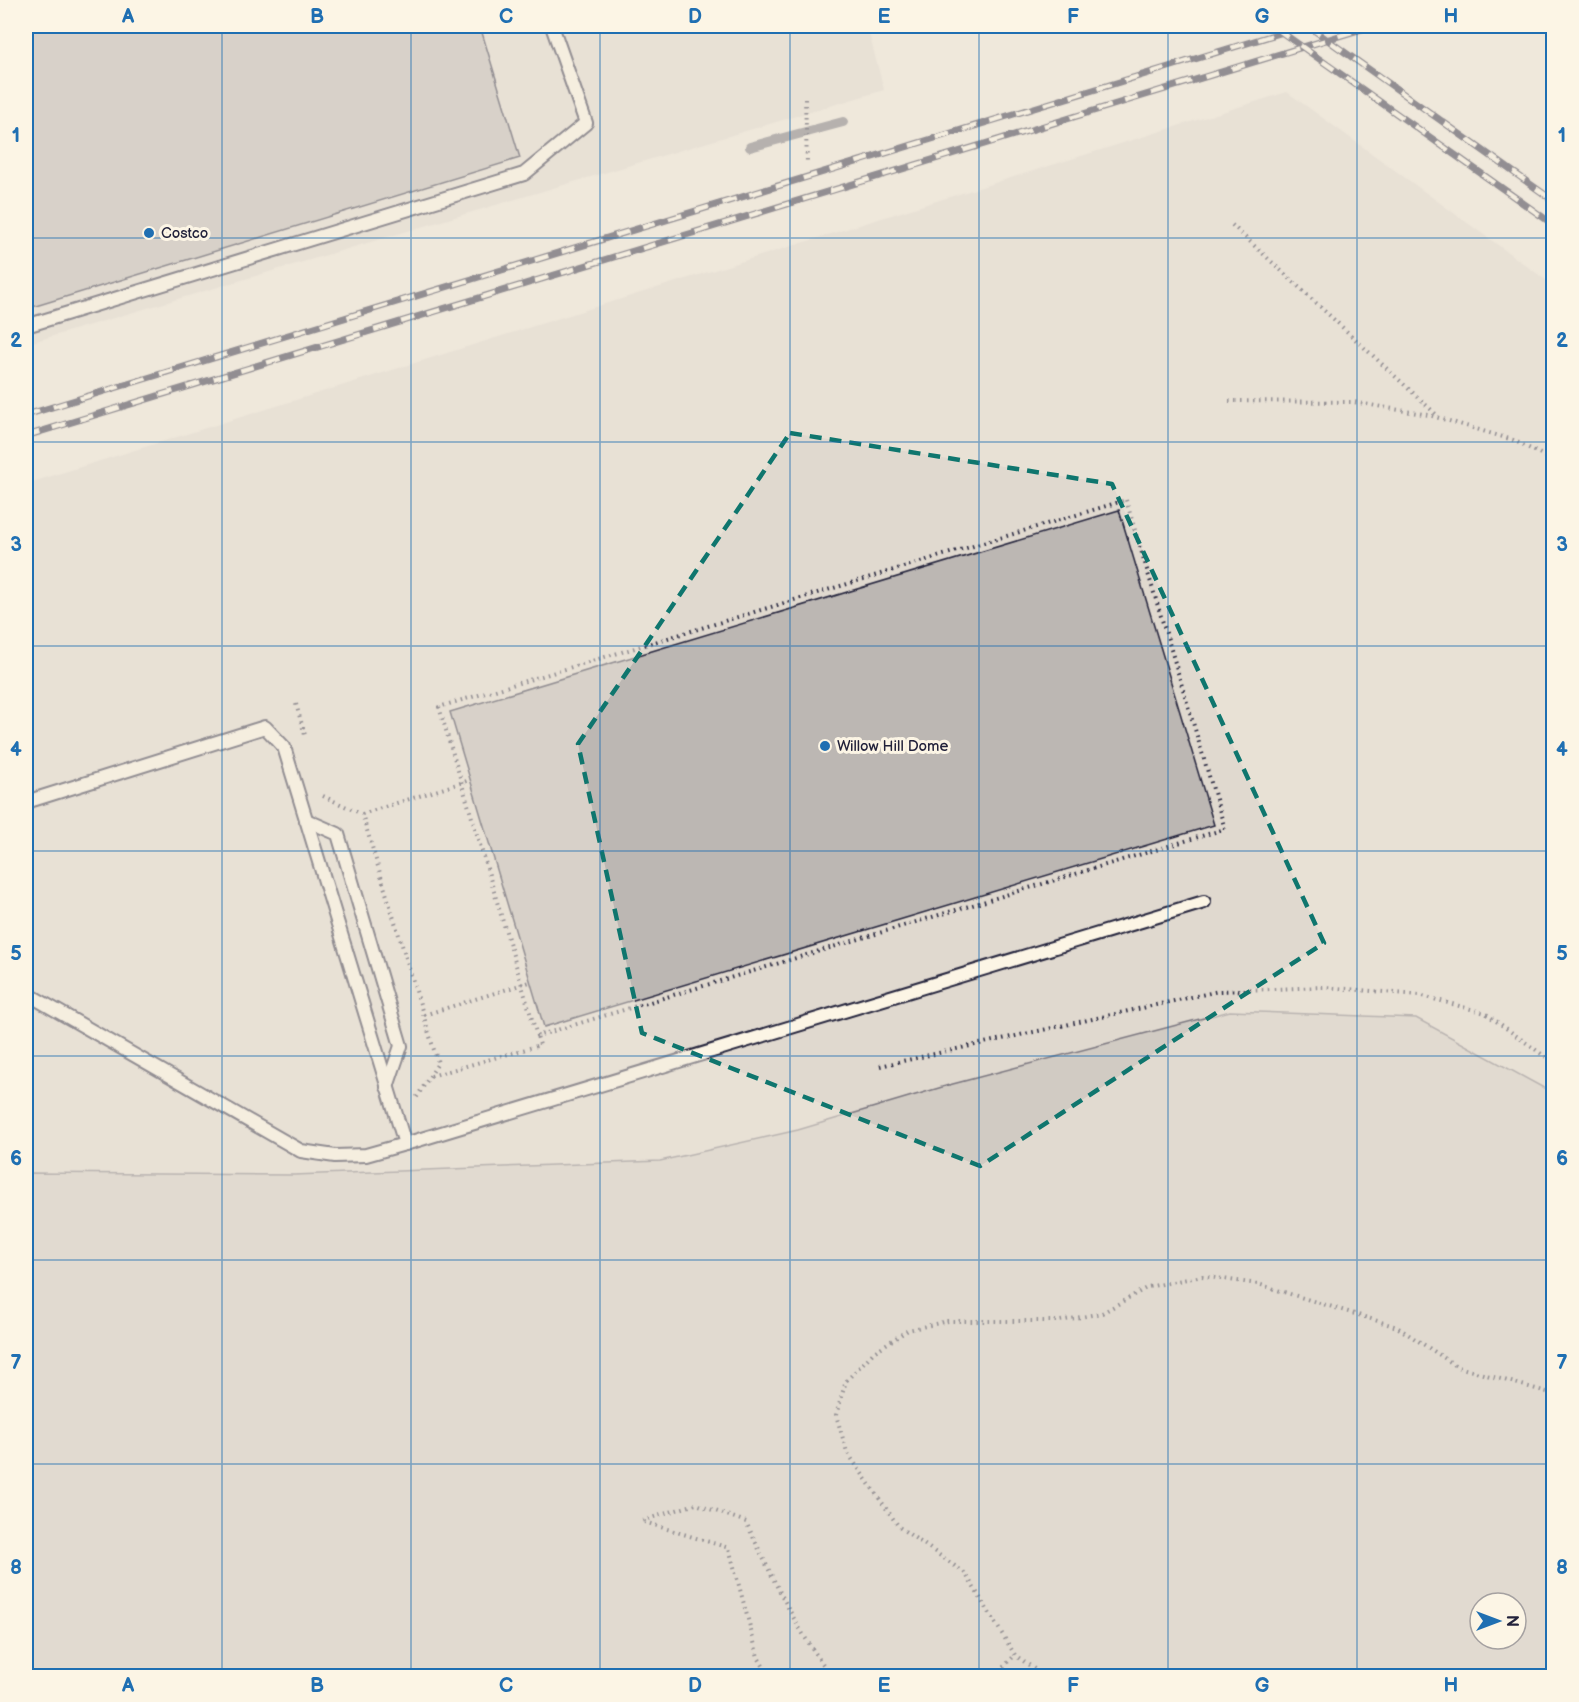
<svg xmlns="http://www.w3.org/2000/svg" width="1579" height="1702" font-family="'Balsamiq Sans',sans-serif">
  <style>
    .built { fill: #e0d9cf; fill-rule: evenodd }
    .green { fill: #d1cbc3; stroke: #7a767f; stroke-width: 1.5; fill-rule: evenodd }
    .lines { fill: none; stroke-linecap: round; stroke-linejoin: round }
    .stream { stroke: #716f79; stroke-width: 10 }
    .building { fill: #bcb7b3; stroke: #22223b; stroke-width: 1.5 }
    .service-casing { stroke: #22223b; stroke-width: 16 }
    .path { stroke: #22223b; stroke-width: 4; stroke-dasharray: 1.5 4.5; stroke-linecap: butt }
    .service { stroke: #fcf5e5; stroke-width: 12 }
    .rail-casing { stroke: #22223b; stroke-width: 7 }
    .rail { stroke: #fcf5e5; stroke-width: 4.5; stroke-dasharray: 14; stroke-linecap: butt }
    .marked { fill: none; stroke: #0f766e; stroke-width: 4.5; stroke-dasharray: 12 8; stroke-linejoin: round }
    .grid { fill: none; stroke: #1f6fb2; stroke-width: 1.5; stroke-opacity: 0.55 }
    .poi-dot { fill: #1f6fb2; stroke: #fcf5e5; stroke-width: 2 }
    .labels { text-anchor: middle; dominant-baseline: central; stroke-width: 6; stroke-linejoin: round; paint-order: stroke }
    .poi-label { font-size: 15px; fill: #22223b; stroke: #fcf5e5; text-anchor: start }
    .neatline { fill: none; stroke: #1f6fb2; stroke-width: 2 }
    .grid-label { font-size: 20px; text-anchor: middle; font-weight: bold; fill: #1f6fb2 }
  </style>
  <rect width="100%" height="100%" fill="#efe8db"/>
  <filter id="ink" filterUnits="userSpaceOnUse"><feTurbulence type="fractalNoise" baseFrequency=".0167" numOctaves="2"/><feDisplacementMap in="SourceGraphic" scale="12" xChannelSelector="R" yChannelSelector="G"/><feConvolveMatrix kernelMatrix="1 2 1 2 8 2 1 2 1" color-interpolation-filters="sRGB"/></filter>
  <g filter="url(#ink)">
    <!-- built -->
    <g class="built">
      <polygon points="26,26 867,26 884,90 26,344"/>
      <path d="M1287,92L1553,285V1676H26V484ZM1480,1603H1516V1639H1480Z"/>
    </g>
    <!-- green -->
    <path class="green" d="M1230,1011L1416,1018L1553,1093V1676H26V1173L294,1175L660,1161L798,1130L949,1085ZM1480,1603H1516V1639H1480Z"/>
    <g class="lines">
      <!-- stream -->
      <polyline class="stream" points="750,147 843,122"/>
    </g>
    <!-- building -->
    <g class="building">
      <polygon points="26,26 480,26 520,158 26,309"/>
      <polygon points="1119,510 1214,825 544,1027 450,712"/>
    </g>
    <g class="lines">
      <!-- service casing -->
      <g class="service-casing">
        <g id="service">
          <polyline points="26,326 524,174 586,123 552,26"/>
          <polyline points="26,802 265,727 284,747 405,1144 366,1155 335,1156 301,1151 26,993"/>
          <polyline points="306,820 338,834 401,1046 387,1087"/>
          <polyline points="405,1144 1204,902"/>
        </g>
      </g>
      <!-- path -->
      <g class="path">
        <polyline points="805,99 807,162"/>
        <polyline points="1232,225 1438,416"/>
        <polyline points="1229,401 1353,402 1429,415 1513,440 1554,461"/>
        <polygon points="1126,500 1225,829 537,1036 439,707"/>
        <polyline points="296,704 305,735"/>
        <polyline points="323,796 362,814 438,1063 415,1100"/>
        <polyline points="362,814 470,780"/>
        <polyline points="424,1015 530,982"/>
        <polyline points="880,1066 1219,991 1325,987 1419,995 1485,1013 1554,1063"/>
        <polyline points="431,1076 540,1045 537,1036"/>
        <path d="M769,1676L758,1657L729,1548L641,1521L696,1504L746,1522C771,1574 796,1631 832,1676"/>
        <polyline points="995,1676 1015,1655"/>
        <polyline points="1044,1676 1015,1655 965,1573 899,1527 847,1452 836,1415 846,1381 874,1352 908,1330 948,1321 1060,1321 1102,1313 1148,1287 1202,1276 1258,1284 1397,1327 1458,1367 1554,1394"/>
      </g>
      <!-- service -->
      <use href="#service" class="service"/>
      <!-- rail casing -->
      <g class="rail-casing">
        <g id="rail">
          <polyline points="1308,26 1554,201"/>
          <polyline points="1277,29 1554,225"/>
          <polyline points="26,415 1303,26"/>
          <polyline points="26,436 1372,26"/>
        </g>
      </g>
      <!-- rail -->
      <use href="#rail" class="rail"/>
    </g>
  </g>
  <!-- marked area -->
  <path d="M0 0H1579V1702H0ZM790,433L1112,484L1324,943L980,1166L642,1033L578,744Z" fill="#efe8db" fill-opacity=".55" fill-rule="evenodd"/>
  <path class="marked" d="M790,433L1112,484L1324,943L980,1166L642,1033L578,744Z"/>
  <!-- grid -->
  <path class="grid" d="M222,26V1676M411,26V1676M600,26V1676M790,26V1676M979,26V1676M1168,26V1676M1357,26V1676M26,238H1554M26,442H1554M26,646H1554M26,851H1554M26,1056H1554M26,1260H1554M26,1464H1554"/>
  <!-- markers -->
  <g class="poi-dot">
    <circle cx="149" cy="233" r="6"/>
    <circle cx="825" cy="746" r="6"/>
  </g>
  <g class="labels">
    <!-- poi labels -->
    <g class="poi-label">
      <text x="161" y="233">Costco</text>
      <text x="837" y="746">Willow Hill Dome</text>
    </g>
  </g>
  <!-- margin -->
  <rect width="1579" height="1702" fill="none" stroke="#fcf5e5" stroke-width="66"/>
  <!-- north arrow -->
  <g transform="translate(1498 1621) rotate(90)"><circle r="28" fill="#fcf5e5" stroke="#a5a1a1" stroke-width="1.5"/>
  <path d="M0-4.5L10 22L0 15L-10 22Z" fill="#1f6fb2"/>
  <text y="-9" font-size="16" font-weight="bold" text-anchor="middle" fill="#22223b">N</text>
  </g>
  <rect x="33" y="33" width="1513" height="1636" class="neatline"/>
  <g class="grid-label">
    <text x="128" y="23">A</text>
    <text x="317" y="23">B</text>
    <text x="506" y="23">C</text>
    <text x="695" y="23">D</text>
    <text x="884" y="23">E</text>
    <text x="1073" y="23">F</text>
    <text x="1262" y="23">G</text>
    <text x="1451" y="23">H</text>
    <text x="16" y="142">1</text>
    <text x="1562" y="142">1</text>
    <text x="16" y="347">2</text>
    <text x="1562" y="347">2</text>
    <text x="16" y="551">3</text>
    <text x="1562" y="551">3</text>
    <text x="16" y="756">4</text>
    <text x="1562" y="756">4</text>
    <text x="16" y="960">5</text>
    <text x="1562" y="960">5</text>
    <text x="16" y="1165">6</text>
    <text x="1562" y="1165">6</text>
    <text x="16" y="1369">7</text>
    <text x="1562" y="1369">7</text>
    <text x="16" y="1574">8</text>
    <text x="1562" y="1574">8</text>
    <text x="128" y="1692">A</text>
    <text x="317" y="1692">B</text>
    <text x="506" y="1692">C</text>
    <text x="695" y="1692">D</text>
    <text x="884" y="1692">E</text>
    <text x="1073" y="1692">F</text>
    <text x="1262" y="1692">G</text>
    <text x="1451" y="1692">H</text>
  </g>
</svg>
